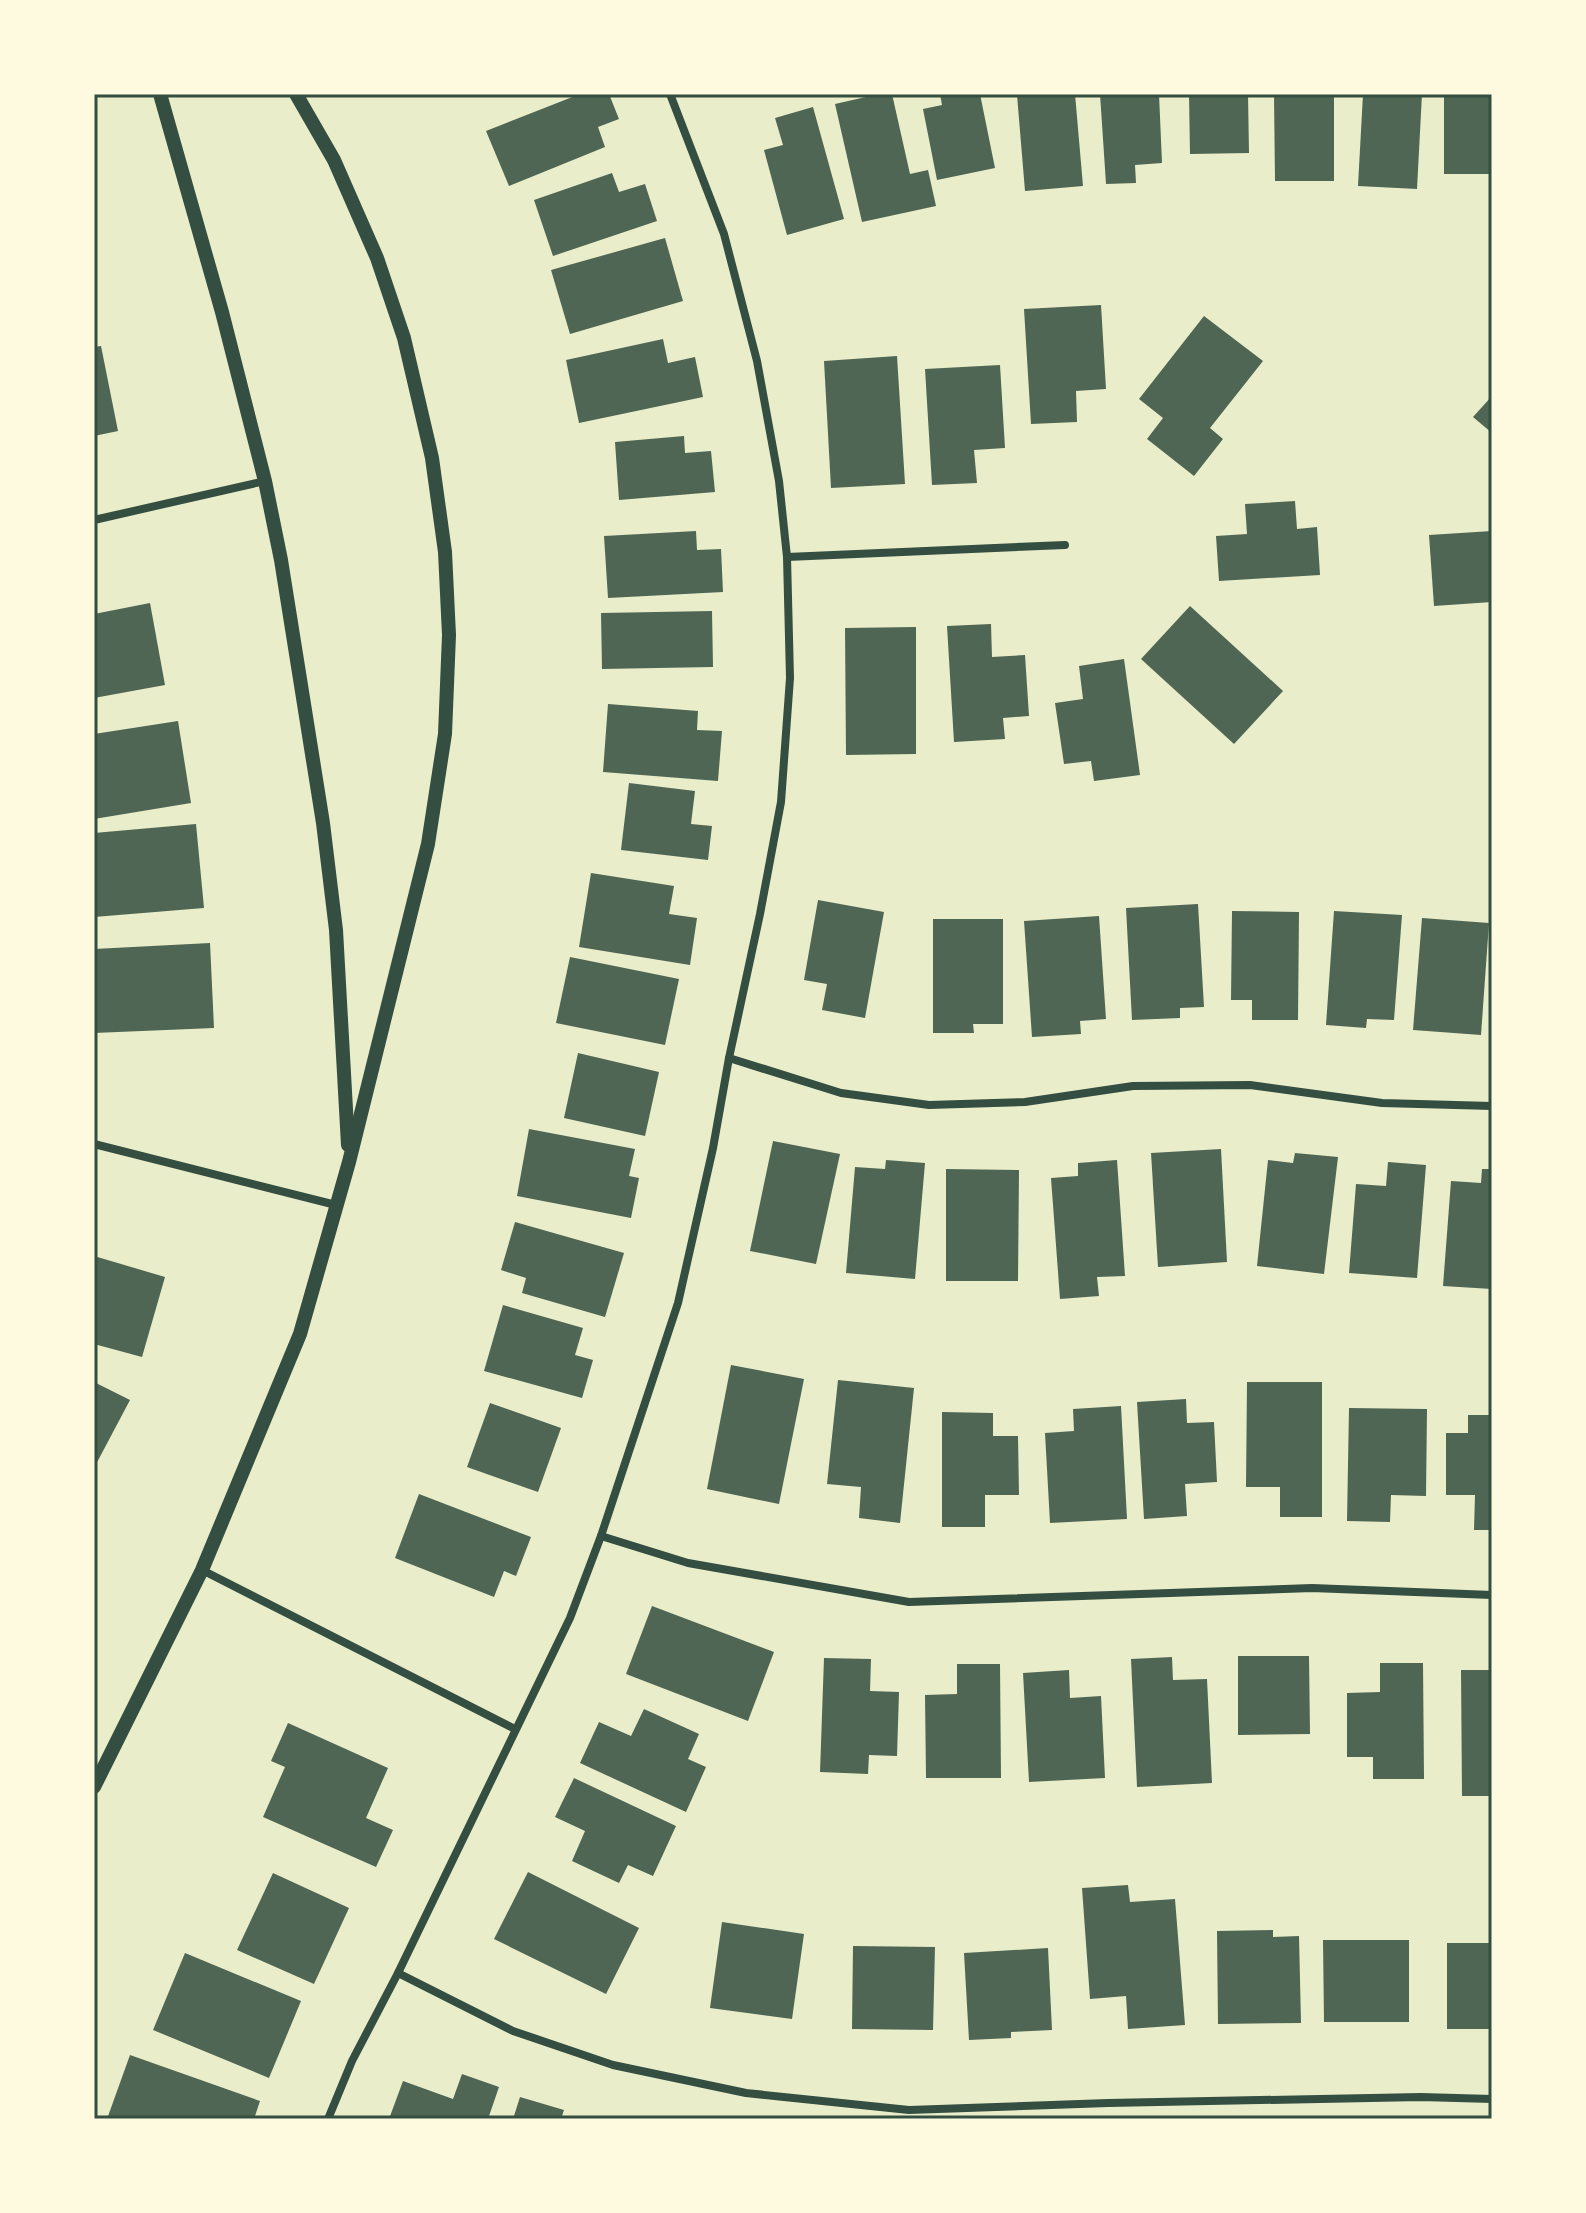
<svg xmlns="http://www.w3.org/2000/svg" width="1586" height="2213" font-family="Quicksand,sans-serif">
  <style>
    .building { fill: #4f6655 }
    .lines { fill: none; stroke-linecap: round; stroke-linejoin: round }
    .minor { stroke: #344e41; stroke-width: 8 }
    .tertiary { stroke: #344e41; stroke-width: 14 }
    .neatline { fill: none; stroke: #344e41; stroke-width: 3 }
  </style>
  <rect width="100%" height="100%" fill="#e9edc9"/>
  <!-- building -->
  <g class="building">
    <polygon points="580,94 609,94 619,119 598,127 605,147 509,186 486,131"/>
    <polygon points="879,94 892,94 910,174 928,170 936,206 862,222 835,104"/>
    <polygon points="940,94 980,94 995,168 937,180 923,109 942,105"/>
    <polygon points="1024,94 1075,94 1083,186 1025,191 1017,95"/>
    <polygon points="1100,94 1159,94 1162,163 1135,165 1136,183 1106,184"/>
    <polygon points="1189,94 1248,94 1249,153 1190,154"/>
    <polygon points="1274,94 1334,94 1334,181 1275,181"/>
    <polygon points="1363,94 1422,94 1417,189 1358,186"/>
    <polygon points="1468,94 1492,94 1492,174 1444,174 1444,95 1468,96"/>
    <polygon points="813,107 844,219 787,235 764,150 783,145 775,118"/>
    <polygon points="612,173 619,192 645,184 657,221 553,256 534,200"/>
    <polygon points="665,238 683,301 570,334 551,270"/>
    <polygon points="1101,305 1106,389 1076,391 1077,422 1031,424 1024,309"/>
    <polygon points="1204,316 1263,361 1210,428 1223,439 1194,476 1147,439 1163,418 1139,399"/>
    <polygon points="663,339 668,363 695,357 703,397 579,423 566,360"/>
    <polygon points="101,346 118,431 94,436 94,347"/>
    <polygon points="897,356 905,484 831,488 824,361"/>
    <polygon points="1000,365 1005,448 974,450 977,483 932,485 925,369"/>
    <polygon points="1492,396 1492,433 1473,417"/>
    <polygon points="684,436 685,453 711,451 715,492 619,500 615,442"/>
    <polygon points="1295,501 1297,529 1317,527 1320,575 1219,581 1216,536 1247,534 1245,504"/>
    <polygon points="696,531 697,550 721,549 723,592 608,598 604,536"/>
    <polygon points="1492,531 1492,602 1434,606 1429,535"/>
    <polygon points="150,603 165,685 94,698 94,614"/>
    <polygon points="1190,606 1283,691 1234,744 1141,659"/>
    <polygon points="712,611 713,667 602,669 601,613"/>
    <polygon points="991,624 992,657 1025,655 1029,716 1003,718 1005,739 954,742 947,626"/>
    <polygon points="916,627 916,754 846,755 845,628"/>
    <polygon points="1124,659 1140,775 1094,781 1091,761 1064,764 1055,703 1083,699 1079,666"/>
    <polygon points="608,704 698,711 697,730 722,731 718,781 603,772"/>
    <polygon points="178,721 191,803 94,819 94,734"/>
    <polygon points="629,783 695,791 691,824 712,826 708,860 621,850"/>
    <polygon points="196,824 204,908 94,917 94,833"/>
    <polygon points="591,873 674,886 669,914 697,918 690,965 579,947"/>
    <polygon points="818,900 884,912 865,1018 822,1010 827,984 804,980"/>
    <polygon points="1198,904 1204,1007 1180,1008 1180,1018 1132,1020 1126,908"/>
    <polygon points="1232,911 1299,912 1298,1020 1252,1020 1252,1000 1231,1000"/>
    <polygon points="1334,911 1402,915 1394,1020 1367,1019 1366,1028 1326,1025"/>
    <polygon points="1099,916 1106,1019 1080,1021 1081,1034 1032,1037 1024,921"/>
    <polygon points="1422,918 1489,923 1481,1035 1413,1030"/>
    <polygon points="933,919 1003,919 1003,1024 973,1024 974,1033 933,1033"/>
    <polygon points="210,943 214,1028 94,1033 94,949"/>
    <polygon points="570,957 679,979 665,1045 556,1023"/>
    <polygon points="578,1053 659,1072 645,1136 564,1118"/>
    <polygon points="529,1129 635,1149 629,1176 639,1178 631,1218 517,1196"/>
    <polygon points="773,1141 840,1154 816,1264 750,1251"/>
    <polygon points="1221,1149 1227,1262 1158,1267 1151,1153"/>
    <polygon points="1295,1153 1338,1157 1324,1274 1257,1266 1268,1160 1293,1163"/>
    <polygon points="886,1160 925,1163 915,1279 846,1273 855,1167 885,1169"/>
    <polygon points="1117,1160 1125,1276 1097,1277 1099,1296 1060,1299 1051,1178 1078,1176 1078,1163"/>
    <polygon points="1388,1162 1426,1165 1417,1278 1349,1273 1356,1184 1386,1186"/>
    <polygon points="946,1169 1019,1170 1018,1281 946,1281"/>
    <polygon points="1482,1169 1492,1169 1492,1289 1443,1286 1451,1181 1481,1183"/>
    <polygon points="515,1222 624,1253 605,1317 522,1293 526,1278 501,1270"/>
    <polygon points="94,1256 165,1277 142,1357 94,1344"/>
    <polygon points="503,1305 583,1328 575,1355 593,1360 582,1398 484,1371"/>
    <polygon points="731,1365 804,1379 779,1504 707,1489"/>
    <polygon points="838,1380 914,1388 900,1523 859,1518 861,1487 827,1484"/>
    <polygon points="94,1382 130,1400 94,1468"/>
    <polygon points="1247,1382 1322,1382 1322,1517 1280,1517 1280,1487 1246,1487"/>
    <polygon points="1186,1399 1187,1423 1214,1422 1217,1482 1185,1484 1187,1516 1144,1519 1137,1402"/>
    <polygon points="490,1403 561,1428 538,1492 467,1467"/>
    <polygon points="1121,1406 1127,1519 1050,1523 1045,1433 1074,1431 1073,1409"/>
    <polygon points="1349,1408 1427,1409 1426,1496 1391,1495 1390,1522 1347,1521"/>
    <polygon points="942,1412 993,1413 993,1436 1018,1436 1019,1495 985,1495 985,1527 942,1527"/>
    <polygon points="1468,1415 1492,1415 1492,1530 1474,1530 1475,1495 1446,1495 1446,1433 1468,1433"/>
    <polygon points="419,1494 531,1537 516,1576 504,1571 494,1597 395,1558"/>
    <polygon points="652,1606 774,1652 748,1721 626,1674"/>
    <polygon points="1238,1656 1309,1656 1310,1734 1238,1735"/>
    <polygon points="1172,1657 1173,1680 1207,1679 1212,1783 1137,1787 1131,1659"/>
    <polygon points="824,1658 871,1659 870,1691 899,1692 897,1756 869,1755 868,1774 820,1772"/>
    <polygon points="1380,1663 1423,1663 1424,1779 1373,1779 1373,1757 1347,1757 1347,1693 1380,1692"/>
    <polygon points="957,1664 1000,1664 1001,1778 926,1778 925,1695 957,1694"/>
    <polygon points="1069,1670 1070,1698 1101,1696 1105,1778 1029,1782 1023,1673"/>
    <polygon points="1461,1670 1492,1670 1492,1796 1462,1796"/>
    <polygon points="644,1709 699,1734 688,1759 706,1767 686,1812 580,1763 599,1722 631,1736"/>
    <polygon points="288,1723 388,1768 366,1818 393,1830 376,1867 263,1817 285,1767 271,1761"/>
    <polygon points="574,1778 676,1826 653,1876 628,1865 619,1883 572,1861 585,1831 555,1817"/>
    <polygon points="528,1872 639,1928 606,1994 494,1939"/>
    <polygon points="273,1873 349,1908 314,1984 237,1950"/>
    <polygon points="1128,1885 1130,1902 1175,1899 1185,2025 1128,2029 1126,1996 1090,1999 1082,1888"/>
    <polygon points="722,1922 804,1934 792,2019 710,2008"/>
    <polygon points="1273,1930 1273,1937 1299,1936 1301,2023 1218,2024 1217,1931"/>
    <polygon points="1323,1940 1409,1940 1409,2022 1324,2022"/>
    <rect x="1447" y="1943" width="45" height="86"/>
    <polygon points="853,1946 935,1947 933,2030 852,2029"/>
    <polygon points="1048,1948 1052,2030 1011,2032 1011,2038 969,2040 964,1953"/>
    <polygon points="185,1953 301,2001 269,2078 153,2030"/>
    <polygon points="130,2055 260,2101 254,2119 107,2119"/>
    <polygon points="462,2074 499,2087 488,2119 389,2119 403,2081 453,2099"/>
    <polygon points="520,2097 564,2110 561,2119 513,2119"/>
  </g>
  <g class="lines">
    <!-- minor -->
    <g class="minor">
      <polyline points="94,520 265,481"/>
      <polyline points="787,557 1065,545"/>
      <polyline points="729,1058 841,1093 929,1105 1025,1102 1133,1086 1250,1085 1382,1103 1492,1106"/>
      <polyline points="94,1144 336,1205"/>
      <polyline points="601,1536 688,1563 909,1602 1312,1588 1492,1595"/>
      <polyline points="202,1570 515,1729"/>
      <polyline points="398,1973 513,2031 613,2065 746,2093 909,2110 1108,2103 1421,2097 1492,2099"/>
      <polyline points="328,2119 352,2061 398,1973 570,1618 601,1536 678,1303 713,1148 729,1058 760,914 781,802 790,678 787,557 779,481 757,361 724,234 670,94"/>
    </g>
    <!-- tertiary -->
    <g class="tertiary">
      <polyline points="160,94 222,312 265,481 281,560 323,823 336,930 348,1145"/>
      <polyline points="94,1787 202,1570 300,1334 349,1162 428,844 445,734 449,635 445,552 432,458 404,338 377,258 334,160 296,94"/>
    </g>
  </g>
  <!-- border -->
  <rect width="1586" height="2213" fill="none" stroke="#fefae0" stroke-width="192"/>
  <rect x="96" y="96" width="1394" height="2021" class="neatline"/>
</svg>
